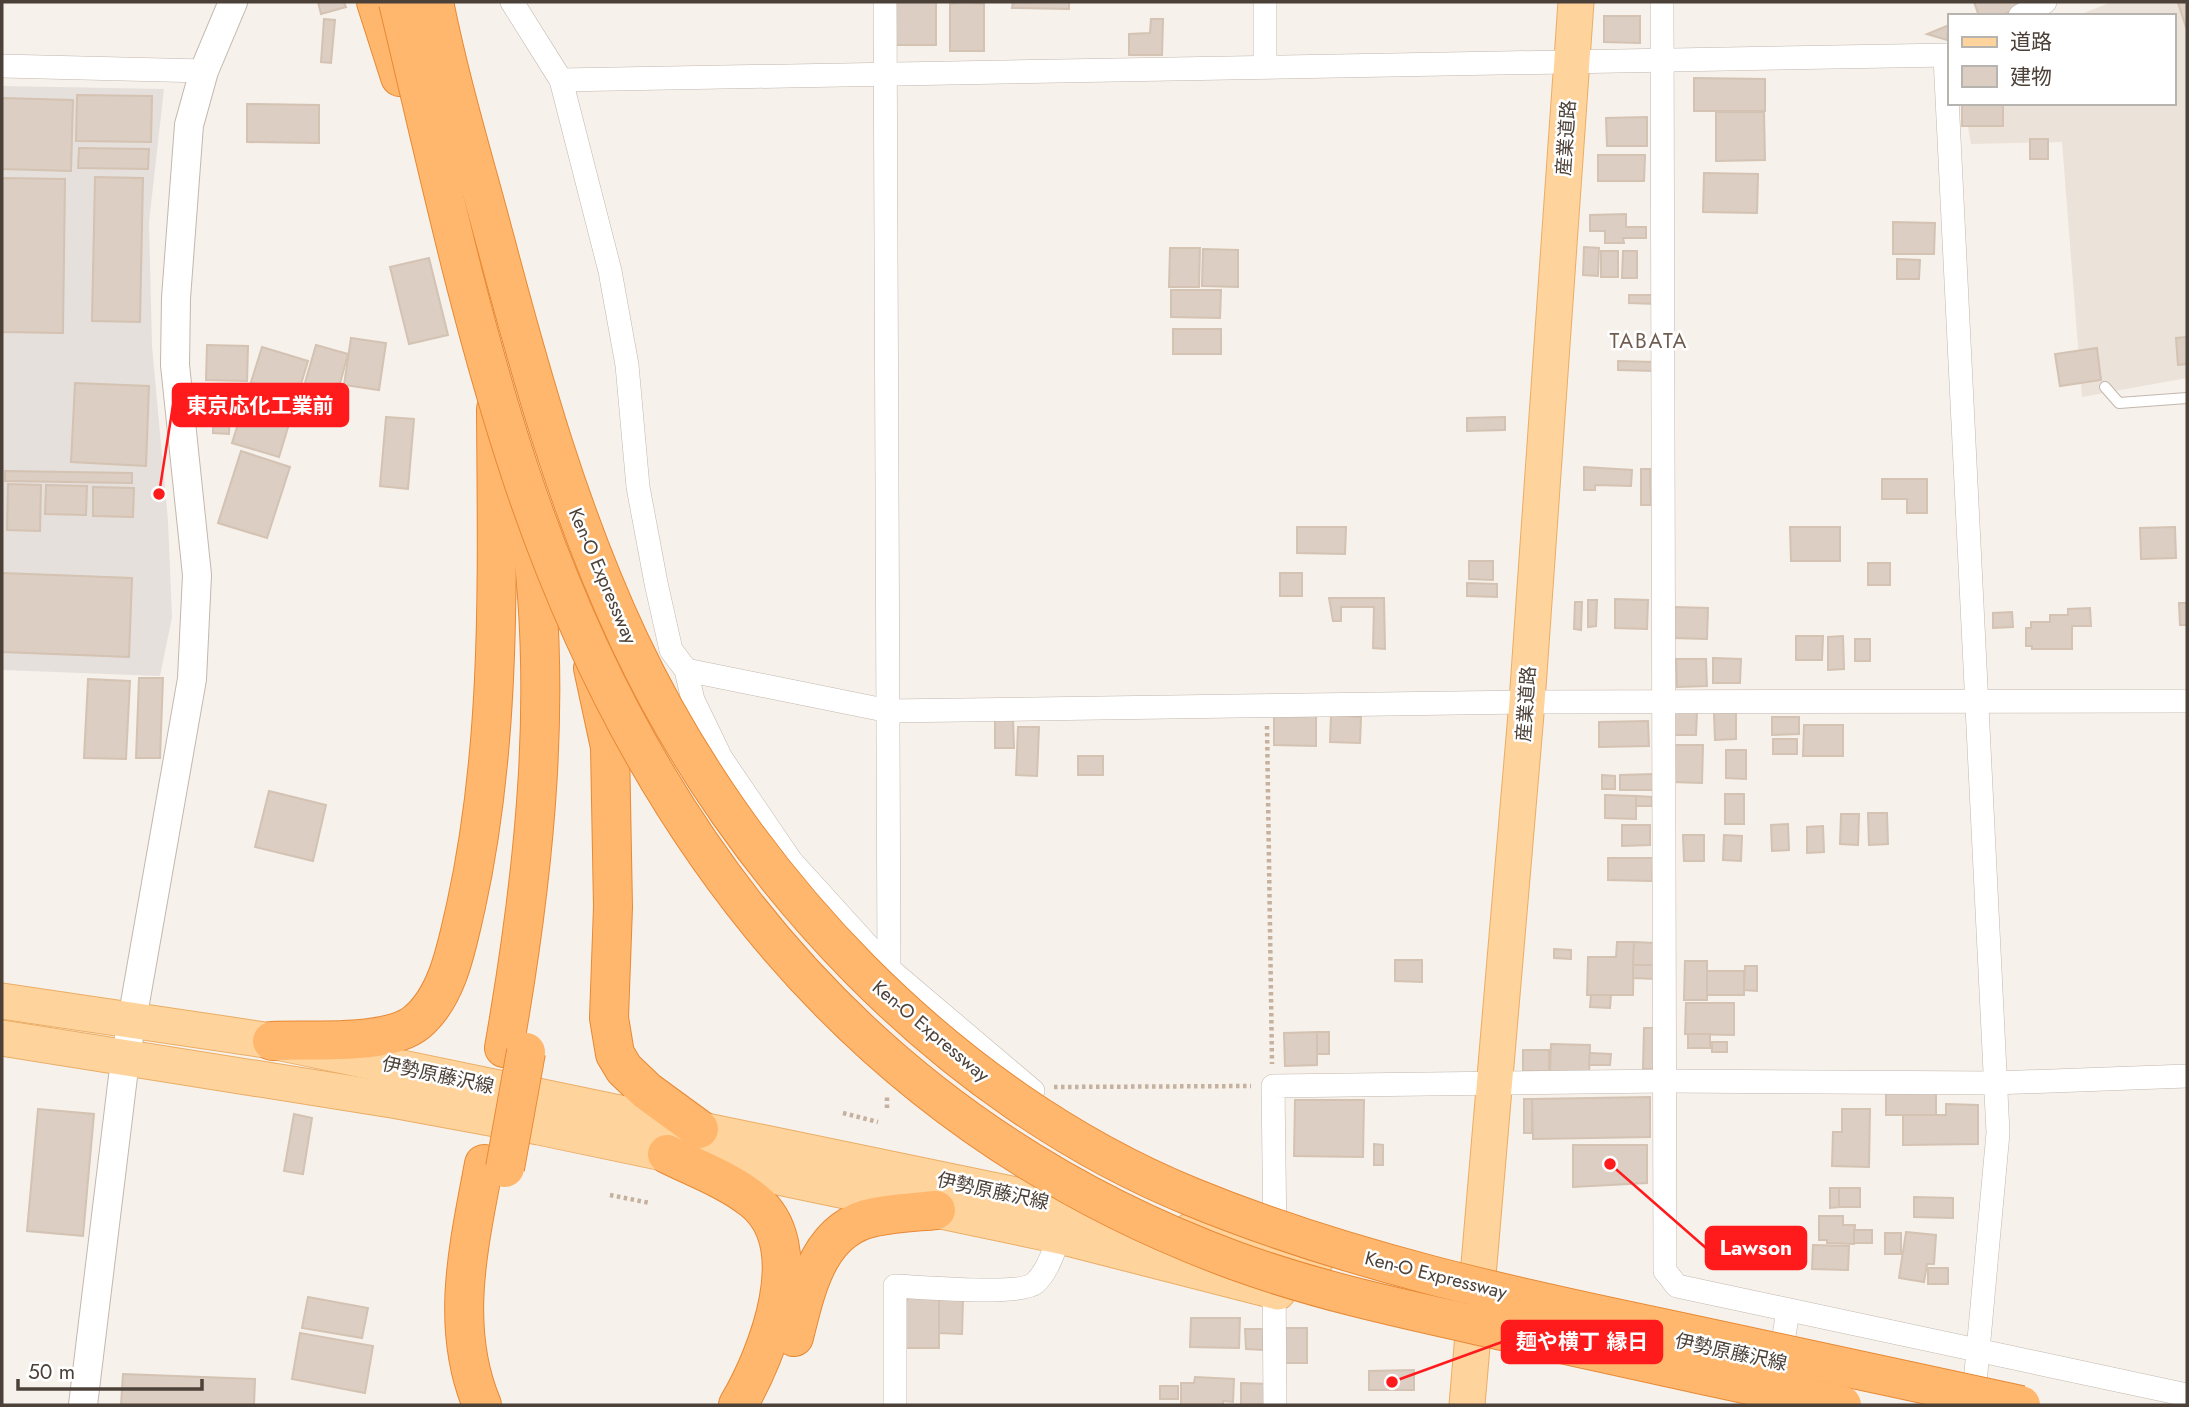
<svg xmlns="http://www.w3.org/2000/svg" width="2189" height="1407" font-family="Jost,'Noto Sans JP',sans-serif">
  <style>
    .residential { fill: #ebe2d9 }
    .industrial { fill: #e6e0dc }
    .building { fill: #dccec3; stroke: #d4c2b2; stroke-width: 2 }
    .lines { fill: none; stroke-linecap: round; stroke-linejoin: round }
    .service-casing { stroke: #c3b7ad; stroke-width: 12 }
    .minor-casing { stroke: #c3b7ad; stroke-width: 24 }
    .tertiary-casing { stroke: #c3b7ad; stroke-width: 30 }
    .primary-casing { stroke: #ebad64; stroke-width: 37 }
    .motorway-casing { stroke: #e78934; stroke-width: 40 }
    .path { stroke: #c5b19d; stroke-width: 4.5; stroke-dasharray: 3.5 3.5; stroke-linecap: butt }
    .service { stroke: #fff; stroke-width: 10 }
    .minor { stroke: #fff; stroke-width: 23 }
    .tertiary { stroke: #fff; stroke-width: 28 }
    .primary { stroke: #ffd39c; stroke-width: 35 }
    .motorway { stroke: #ffb76e; stroke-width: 38 }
    .motorway-bridge-casing { stroke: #e78934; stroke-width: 40; stroke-linecap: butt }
    .motorway-bridge { stroke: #ffb76e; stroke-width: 38 }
    .labels { text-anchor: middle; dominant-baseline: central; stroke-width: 5; stroke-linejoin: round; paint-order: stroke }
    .street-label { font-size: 19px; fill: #4c4138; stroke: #fff }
    .neighbourhood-label { font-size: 21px; letter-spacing: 2px; fill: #6f5d4f; stroke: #fff }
    .leader { fill: none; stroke: #ff1a1c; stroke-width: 2.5 }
    .callout-dot { fill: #ff1a1c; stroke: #fff; stroke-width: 2.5 }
    .callout { fill: #ff1a1c; stroke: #ff1a1c; stroke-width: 2.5 }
    .callout-label { font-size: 21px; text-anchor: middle; font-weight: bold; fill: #fff }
  </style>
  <rect width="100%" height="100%" fill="#f6f1eb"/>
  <!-- residential -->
  <polygon class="residential" points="2112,2 2179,2 2187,25 2187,378 2082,397 2062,142 1971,144 1964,103 2173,103 2173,16 2076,16"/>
  <!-- industrial -->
  <polygon class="industrial" points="2,86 164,89 149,222 152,346 168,521 172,617 160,676 2,670"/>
  <!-- building -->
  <g class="building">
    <polygon points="318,2 344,2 346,7 321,14"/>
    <rect x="891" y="2" width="45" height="43"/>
    <polygon points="964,2 984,4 984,51 950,51 950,4"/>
    <polygon points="1013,2 1069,2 1069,9 1012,8"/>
    <polygon points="1974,2 2018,2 2020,8 1999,16 1979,16"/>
    <polygon points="2187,2 2187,30 2178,3"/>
    <polygon points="1604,16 1640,16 1640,43 1604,42"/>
    <polygon points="324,19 335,20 331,63 321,62"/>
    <polygon points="1151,19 1163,19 1162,55 1129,55 1129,34 1150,33"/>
    <polygon points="1949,25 1947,40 1927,34"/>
    <polygon points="1694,78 1765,79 1765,111 1694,111"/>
    <polygon points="77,95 152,96 151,142 76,141"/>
    <polygon points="2,98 73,100 71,171 2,169"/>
    <rect x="1962" y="103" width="41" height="23"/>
    <polygon points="247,104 319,105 319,143 247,142"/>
    <polygon points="1716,112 1764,112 1765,160 1716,161"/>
    <polygon points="1647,117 1647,146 1607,146 1606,118"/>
    <rect x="2030" y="139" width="18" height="20"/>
    <polygon points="79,148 149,149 148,169 78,168"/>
    <polygon points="1598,155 1645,155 1644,181 1598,181"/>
    <polygon points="1704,173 1758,174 1757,213 1703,212"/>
    <polygon points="95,177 143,178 140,322 92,321"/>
    <polygon points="2,178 65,179 63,333 2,332"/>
    <polygon points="1626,214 1626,227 1646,227 1646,238 1623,238 1624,243 1605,243 1605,231 1590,231 1590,215"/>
    <polygon points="1893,222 1935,223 1934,254 1893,254"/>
    <polygon points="1584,247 1599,248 1598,276 1583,275"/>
    <polygon points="1170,248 1200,248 1199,287 1169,287"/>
    <polygon points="1203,249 1238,250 1238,287 1202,286"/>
    <rect x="1601" y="251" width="17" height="26"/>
    <polygon points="1623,251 1637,251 1637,278 1622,278"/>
    <polygon points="429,258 448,335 409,344 390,267"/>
    <polygon points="1897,259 1920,260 1919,279 1897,279"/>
    <polygon points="1171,290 1221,290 1220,318 1171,317"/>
    <polygon points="1629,295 1656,295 1656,304 1629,303"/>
    <rect x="1173" y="329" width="48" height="25"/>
    <polygon points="2187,337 2187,364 2178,365 2176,338"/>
    <polygon points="351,338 386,343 379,390 344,385"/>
    <polygon points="207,345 248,346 247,381 206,380"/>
    <polygon points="316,345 348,354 335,402 302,393"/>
    <polygon points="262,347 308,361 279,457 232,443"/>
    <polygon points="2097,348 2101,380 2060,386 2055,354"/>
    <polygon points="1618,361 1654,362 1654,371 1618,370"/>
    <polygon points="75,383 149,386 146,466 71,462"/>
    <polygon points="214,405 230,406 229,434 213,433"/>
    <polygon points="386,417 414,419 408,489 380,486"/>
    <polygon points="1505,417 1505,430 1467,431 1467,418"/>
    <polygon points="241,451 290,467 267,538 218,523"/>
    <polygon points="1584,467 1632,470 1631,486 1595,485 1595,490 1584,490"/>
    <polygon points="1641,469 1650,469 1651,505 1641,505"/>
    <polygon points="5,471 132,473 132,483 5,481"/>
    <polygon points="1882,479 1927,479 1927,513 1907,513 1907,499 1882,499"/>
    <polygon points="8,484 41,485 40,531 7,530"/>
    <polygon points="46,485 87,486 86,515 45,514"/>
    <polygon points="93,487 134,488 133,517 93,516"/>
    <polygon points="1297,527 1346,527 1345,554 1297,553"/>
    <polygon points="1790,527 1840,527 1840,561 1791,561"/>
    <polygon points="2175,527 2176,558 2141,559 2140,528"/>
    <polygon points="1469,561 1493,561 1493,580 1469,579"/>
    <rect x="1868" y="563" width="22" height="22"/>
    <polygon points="2,573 132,578 129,657 2,652"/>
    <rect x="1280" y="573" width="22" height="23"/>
    <polygon points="1467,583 1497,584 1497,597 1467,596"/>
    <polygon points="1329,598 1384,598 1385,649 1373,648 1374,607 1341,607 1341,621 1333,621"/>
    <polygon points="1615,599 1648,600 1647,629 1615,628"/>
    <polygon points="1588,600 1597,600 1596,626 1588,627"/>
    <polygon points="1575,602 1582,602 1581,630 1574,629"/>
    <polygon points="2179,603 2187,603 2187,625 2180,625"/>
    <polygon points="1674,607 1708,608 1707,639 1673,638"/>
    <polygon points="2090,608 2091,626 2072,626 2072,649 2032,649 2032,646 2026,646 2026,628 2031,628 2031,622 2050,622 2050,615 2068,615 2068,609"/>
    <polygon points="2012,612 2013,627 1993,628 1993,613"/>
    <polygon points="1796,636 1823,636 1822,660 1796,660"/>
    <polygon points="1843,636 1844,669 1828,670 1828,637"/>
    <rect x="1855" y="639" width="15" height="22"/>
    <polygon points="1713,658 1741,659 1740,683 1713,683"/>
    <polygon points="1676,659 1706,659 1707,686 1677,687"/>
    <polygon points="139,678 163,678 160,758 136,758"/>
    <polygon points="88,679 130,681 126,759 84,758"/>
    <polygon points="1673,712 1697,713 1696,735 1672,735"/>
    <polygon points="1714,713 1736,713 1736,739 1715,740"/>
    <polygon points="1274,715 1316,716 1316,746 1274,745"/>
    <polygon points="1331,715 1361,717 1360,743 1330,742"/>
    <polygon points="1772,717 1799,717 1799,734 1772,735"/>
    <polygon points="995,719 1013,719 1014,748 995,748"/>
    <polygon points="1648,721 1649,746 1599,747 1599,722"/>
    <polygon points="1804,725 1843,725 1843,756 1803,756"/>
    <polygon points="1018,727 1039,727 1037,776 1016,775"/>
    <rect x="1773" y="739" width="24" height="15"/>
    <polygon points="1672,745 1703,745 1702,783 1672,782"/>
    <polygon points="1726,750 1746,750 1746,779 1726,778"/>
    <rect x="1078" y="756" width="25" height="19"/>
    <polygon points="1653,774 1653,790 1620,790 1620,775"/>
    <polygon points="1602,775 1615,776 1615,789 1602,789"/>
    <polygon points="269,791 326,805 313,861 255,847"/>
    <rect x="1725" y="794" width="19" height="30"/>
    <polygon points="1605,795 1636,796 1636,819 1605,818"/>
    <polygon points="1636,796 1652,797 1652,806 1636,806"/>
    <polygon points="1868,813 1887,813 1888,844 1869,845"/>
    <polygon points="1841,814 1859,814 1858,845 1840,844"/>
    <polygon points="1788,824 1789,850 1772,851 1771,825"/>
    <polygon points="1622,825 1650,825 1650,845 1622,846"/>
    <polygon points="1823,826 1824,852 1807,853 1807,827"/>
    <polygon points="1683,835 1704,835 1704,861 1684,861"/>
    <polygon points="1724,835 1742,836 1741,861 1723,860"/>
    <polygon points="1608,858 1653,858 1652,881 1608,880"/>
    <polygon points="1617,942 1634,942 1633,995 1587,995 1588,957 1616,957"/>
    <polygon points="1634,942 1655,943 1654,965 1633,965"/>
    <polygon points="1554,949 1571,950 1571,959 1554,958"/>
    <polygon points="1395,960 1422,960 1422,982 1395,981"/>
    <polygon points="1685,961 1707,961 1707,1000 1684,1000"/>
    <polygon points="1633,965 1656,965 1655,979 1633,978"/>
    <polygon points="1745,966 1757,966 1757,991 1744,990"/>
    <rect x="1707" y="971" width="37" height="24"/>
    <polygon points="1591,995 1611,995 1610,1008 1590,1007"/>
    <polygon points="1686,1003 1734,1003 1734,1035 1685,1034"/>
    <polygon points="1644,1028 1656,1028 1655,1069 1643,1069"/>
    <rect x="1317" y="1032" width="12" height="22"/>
    <polygon points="1317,1032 1317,1065 1285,1066 1284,1033"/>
    <rect x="1688" y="1034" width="22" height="14"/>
    <rect x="1712" y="1042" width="15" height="10"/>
    <polygon points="1551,1044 1590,1045 1589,1077 1550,1075"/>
    <polygon points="1523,1050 1549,1050 1549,1072 1523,1071"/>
    <polygon points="1590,1053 1611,1054 1610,1065 1589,1065"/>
    <rect x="1886" y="1088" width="50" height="27"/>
    <polygon points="1650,1097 1650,1137 1533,1139 1532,1099"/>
    <rect x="1524" y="1099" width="8" height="34"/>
    <polygon points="1295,1100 1364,1100 1363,1157 1294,1156"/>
    <polygon points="1946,1104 1978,1105 1978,1144 1903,1145 1903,1115 1946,1115"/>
    <polygon points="38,1109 94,1114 83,1236 27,1231"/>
    <polygon points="1842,1109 1870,1109 1869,1167 1832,1166 1833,1132 1842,1132"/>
    <polygon points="294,1114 312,1118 303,1174 284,1171"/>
    <polygon points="1374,1144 1383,1145 1383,1165 1374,1165"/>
    <polygon points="1573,1145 1647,1145 1647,1183 1573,1187"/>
    <polygon points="1830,1188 1839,1188 1839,1207 1830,1208"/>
    <rect x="1839" y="1188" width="21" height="19"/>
    <polygon points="1914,1197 1953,1198 1953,1218 1914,1217"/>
    <polygon points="1819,1216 1843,1216 1843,1225 1855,1225 1854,1244 1827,1243 1827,1240 1819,1240"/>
    <rect x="1854" y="1230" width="18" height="13"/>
    <polygon points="1906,1232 1936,1235 1934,1264 1927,1264 1924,1282 1899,1278"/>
    <rect x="1885" y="1233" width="16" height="21"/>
    <polygon points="1813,1245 1849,1246 1848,1270 1812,1269"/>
    <rect x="1928" y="1268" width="20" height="16"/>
    <polygon points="910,1296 939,1297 939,1348 899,1348 900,1309"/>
    <polygon points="308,1297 368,1308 362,1338 302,1328"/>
    <polygon points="939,1297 963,1297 962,1334 939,1333"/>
    <polygon points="1191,1318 1240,1318 1239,1348 1190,1347"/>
    <polygon points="1281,1328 1307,1328 1307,1363 1282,1363"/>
    <polygon points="1245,1329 1263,1329 1263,1350 1246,1349"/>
    <polygon points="300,1333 373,1346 365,1393 292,1379"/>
    <polygon points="1414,1370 1414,1390 1369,1390 1369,1371"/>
    <polygon points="123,1374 255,1379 254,1405 121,1405"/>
    <polygon points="1195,1377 1234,1379 1233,1402 1223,1401 1223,1405 1181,1405 1181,1383 1194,1383"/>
    <polygon points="1241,1383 1269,1384 1269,1404 1241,1405"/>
    <rect x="1160" y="1386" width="18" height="13"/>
  </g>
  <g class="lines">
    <!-- service casing -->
    <g class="service-casing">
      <polyline id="service" points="2105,387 2119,403 2187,398"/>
    </g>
    <!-- minor casing -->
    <g class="minor-casing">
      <g id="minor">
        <polyline points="512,2 561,80 610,271 627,365 638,487 656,583 671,650 686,670 693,700 721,758 791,861 889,969 1033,1091"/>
        <polyline points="885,2 889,969"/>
        <polyline points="1265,2 1265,66"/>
        <polyline points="1662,2 1665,1271 1677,1286 2187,1395"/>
        <polyline points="2020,16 2045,2"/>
        <polyline points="1945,57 1998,1133 1973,1405"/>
        <polyline points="2,66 204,71"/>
        <polyline points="561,80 1949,55"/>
        <polyline points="686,670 889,711 1527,702 2187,701"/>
        <polyline points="1275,1238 1273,1086 1665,1081 1995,1083 2187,1076"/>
        <polyline points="1274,1279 1275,1405"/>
        <polyline points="1780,1362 1788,1310"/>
        <path d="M895,1405V1286C919,1287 1020,1296 1035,1283C1048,1271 1053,1252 1060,1236"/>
      </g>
    </g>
    <!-- tertiary casing -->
    <g class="tertiary-casing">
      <polyline id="tertiary" points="83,1405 125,1060 192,679 197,575 175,365 176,298 189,125 204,71 233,2"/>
    </g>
    <!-- primary casing -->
    <g class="primary-casing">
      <g id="primary">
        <polyline points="2,1001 272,1041 1122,1217"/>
        <polyline points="2,1038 398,1101 539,1127 1060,1236 1278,1292"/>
        <polyline points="1190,1231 1317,1258"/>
        <polyline points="1467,1405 1527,702 1576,2"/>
      </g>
    </g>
    <!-- motorway casing -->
    <g class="motorway-casing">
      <g id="motorway">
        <polyline points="376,2 400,77"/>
        <polyline points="593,668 610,747 613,907 609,1018 615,1054 624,1069 647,1091 699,1129"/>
        <path d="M272,1041C309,1039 389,1046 417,1022C449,995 457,944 466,906C502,742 497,576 496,409"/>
        <path d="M504,1048C535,871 555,687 527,508"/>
        <path d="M667,1154C695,1168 728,1180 753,1200C811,1245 768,1354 738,1405"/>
        <path d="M794,1337C806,1290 818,1227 875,1217C895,1213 916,1212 936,1210"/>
        <path d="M482,1405C449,1326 469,1245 484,1164"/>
      </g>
    </g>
    <!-- path -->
    <g class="path">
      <polyline points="1267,726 1272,1064"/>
      <polyline points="1054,1087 1251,1086"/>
      <polyline points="887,1108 887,1095"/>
      <polyline points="843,1113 878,1122"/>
      <polyline points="610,1195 650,1203"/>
    </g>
    <!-- service -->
    <use href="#service" class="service"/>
    <!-- minor -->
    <use href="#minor" class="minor"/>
    <!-- tertiary -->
    <use href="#tertiary" class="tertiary"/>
    <!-- primary -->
    <use href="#primary" class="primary"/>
    <!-- motorway -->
    <use href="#motorway" class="motorway"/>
    <!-- motorway-bridge casing -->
    <g class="motorway-bridge-casing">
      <g id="motorway-bridge">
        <path d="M398,2C436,160 470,321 521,475C643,841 866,1125 1236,1261C1327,1294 1422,1313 1516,1334C1625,1358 1733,1382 1842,1405"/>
        <path d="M434,2C450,82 474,161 495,240C531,376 569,512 629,640C740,877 947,1097 1192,1197C1348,1261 1513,1297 1677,1331C1792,1356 1907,1380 2021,1405"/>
        <polyline points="505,1168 526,1052"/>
      </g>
    </g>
    <!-- motorway-bridge -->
    <use href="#motorway-bridge" class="motorway-bridge"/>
  </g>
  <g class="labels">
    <!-- street labels -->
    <g class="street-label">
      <text transform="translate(1566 138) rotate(-86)">産業道路</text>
      <text transform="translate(603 576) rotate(67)">Ken-O Expressway</text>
      <text transform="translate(1526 704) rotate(-86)">産業道路</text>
      <text transform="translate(931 1031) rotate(40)">Ken-O Expressway</text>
      <text transform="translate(438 1075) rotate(12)">伊勢原藤沢線</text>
      <text transform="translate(993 1191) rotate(12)">伊勢原藤沢線</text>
      <text transform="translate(1436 1275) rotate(14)">Ken-O Expressway</text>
      <text transform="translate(1731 1352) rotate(12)">伊勢原藤沢線</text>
    </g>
    <!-- neighbourhood labels -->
    <g class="neighbourhood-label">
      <text x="1649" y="341">TABATA</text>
    </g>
  </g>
  <!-- callouts -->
  <path class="leader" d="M159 494L173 405M1610 1164L1706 1248M1392 1382L1502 1342"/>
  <g class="callout-dot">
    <circle cx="159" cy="494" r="7"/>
    <circle cx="1610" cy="1164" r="7"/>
    <circle cx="1392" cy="1382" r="7"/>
  </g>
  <g class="callout">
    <rect x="173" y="384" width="175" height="42" rx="7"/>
    <rect x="1706" y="1227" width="100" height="42" rx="7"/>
    <rect x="1502" y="1321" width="160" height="42" rx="7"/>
  </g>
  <g class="callout-label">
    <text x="260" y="413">東京応化工業前</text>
    <text x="1756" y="1255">Lawson</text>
    <text x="1582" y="1349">麺や横丁 縁日</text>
  </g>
  <!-- border -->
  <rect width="2189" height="1407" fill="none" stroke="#4c4138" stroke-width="7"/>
  <!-- legend -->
  <rect x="1948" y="14" width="228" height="91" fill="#ffffff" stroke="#b7b3af" stroke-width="2"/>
  <rect x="1962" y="37" width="35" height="10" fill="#ffd39c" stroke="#b7b3af" stroke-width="2"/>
  <text x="2010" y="49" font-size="21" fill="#4c4138">道路</text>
  <rect x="1962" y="66" width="35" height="21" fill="#dccec3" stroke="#b7b3af" stroke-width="2"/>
  <text x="2010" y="84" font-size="21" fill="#4c4138">建物</text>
  <!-- scale -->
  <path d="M18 1379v10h184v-10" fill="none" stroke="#4c4138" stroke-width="3.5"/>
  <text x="28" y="1379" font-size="21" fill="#4c4138" stroke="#ffffff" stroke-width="5" paint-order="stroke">50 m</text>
</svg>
